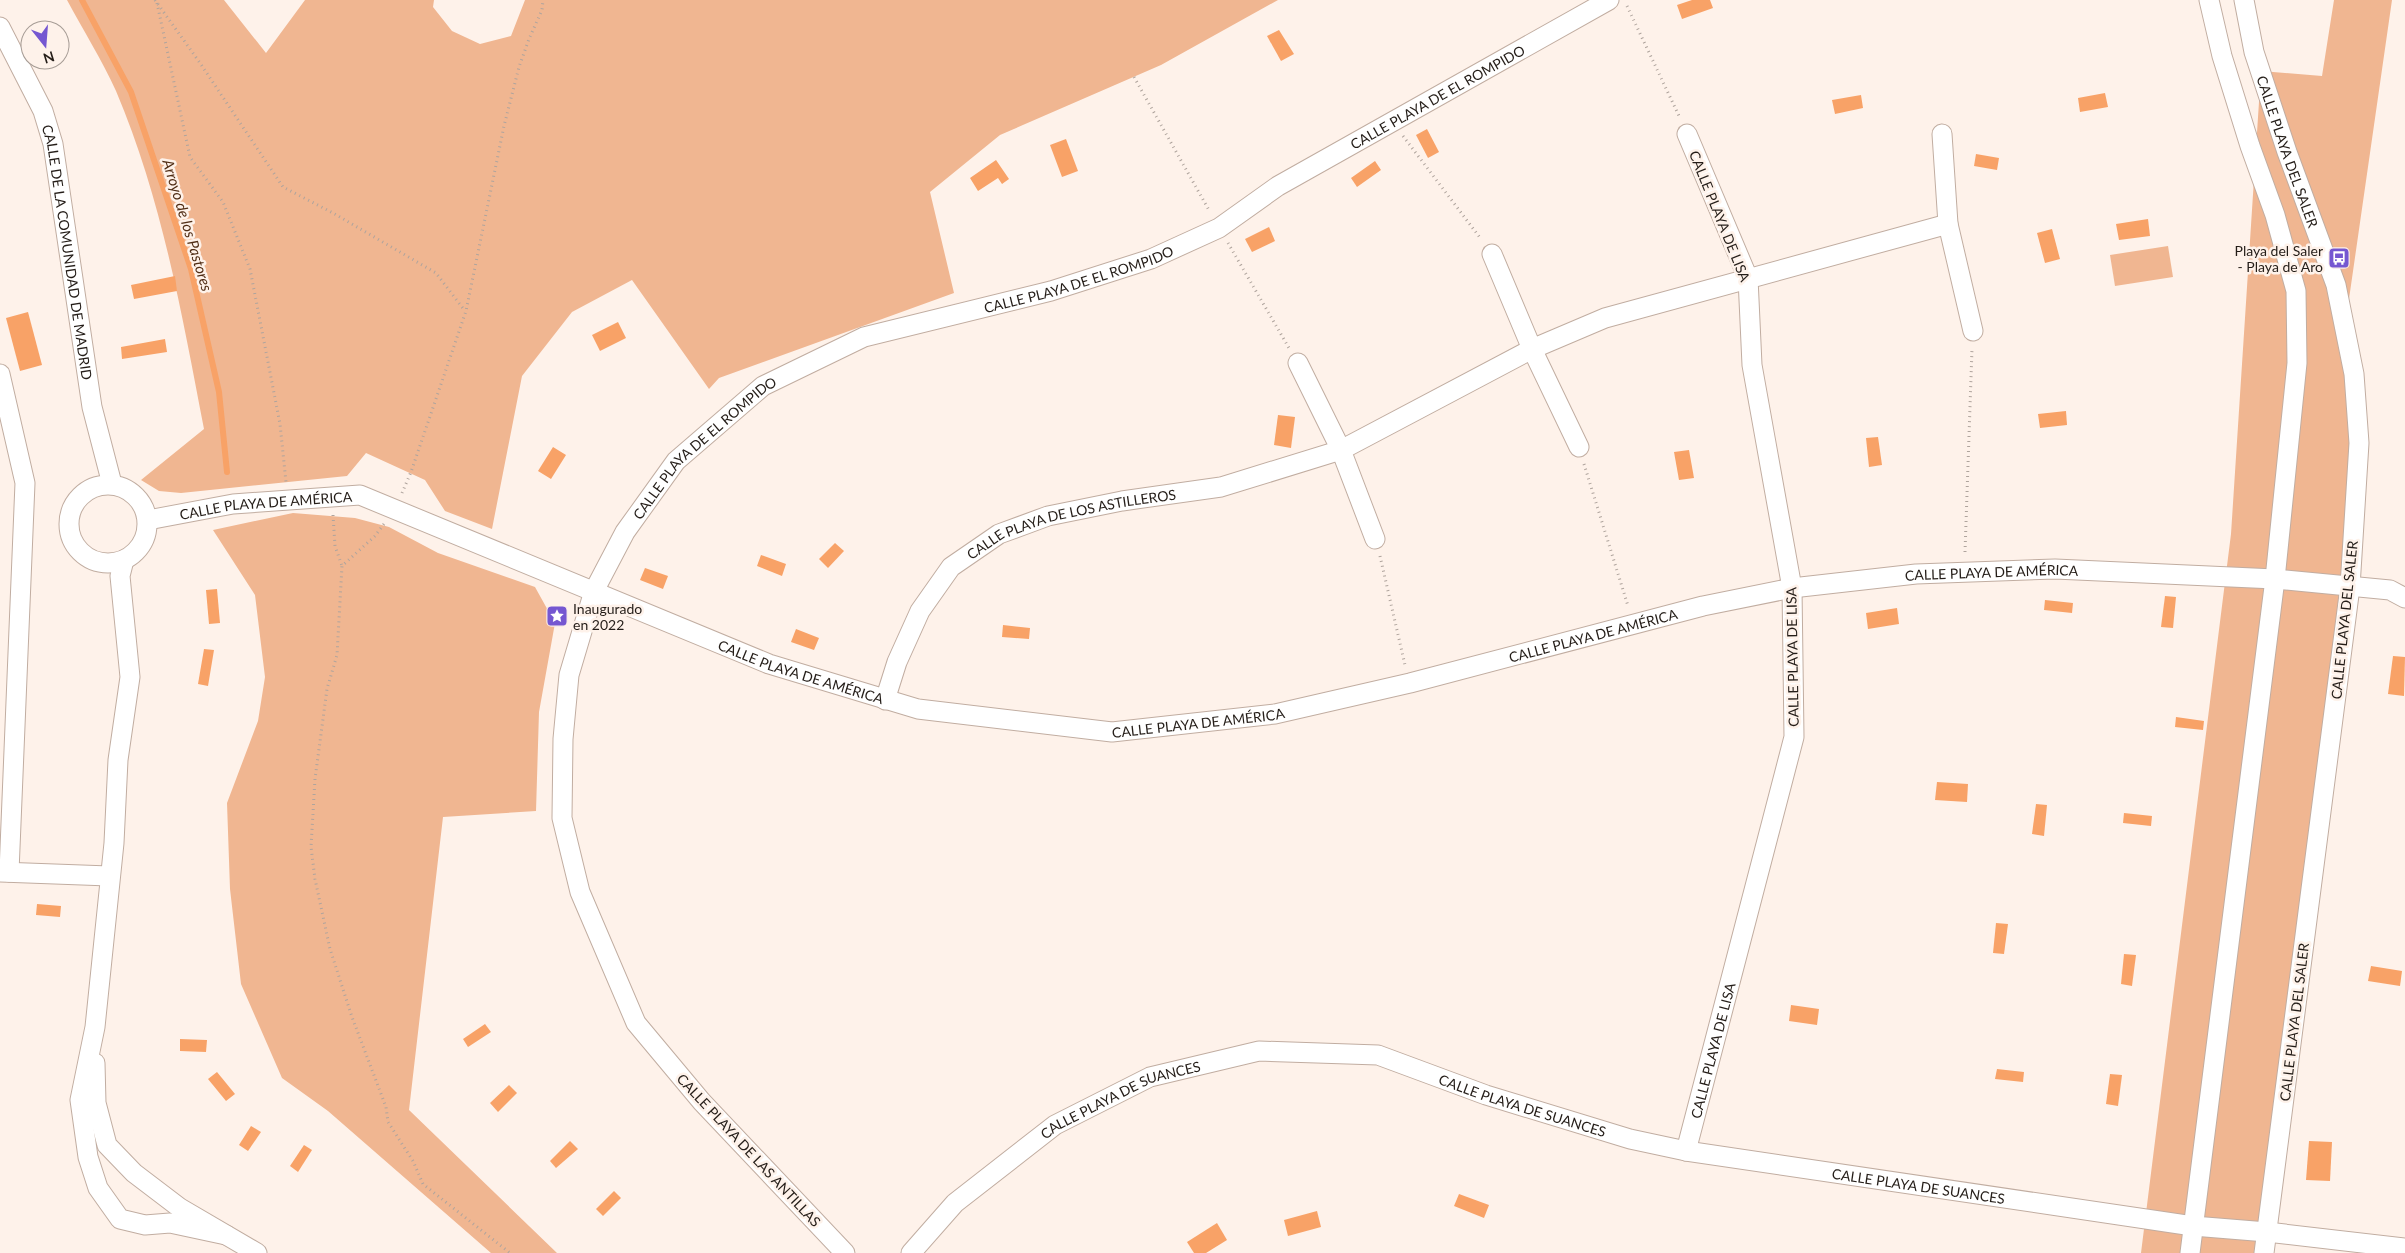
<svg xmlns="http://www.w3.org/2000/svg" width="2405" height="1253" font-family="Lato,sans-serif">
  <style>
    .green { fill: #f0b691 }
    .water { fill: #f8a267 }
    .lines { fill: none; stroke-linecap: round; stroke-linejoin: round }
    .stream { stroke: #f8a267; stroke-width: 6 }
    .minor-casing { stroke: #c1ada1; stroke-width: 21 }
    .path { stroke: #afa49d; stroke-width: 3; stroke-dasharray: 1 4; stroke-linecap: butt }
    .minor { stroke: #fff; stroke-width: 19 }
    .labels { text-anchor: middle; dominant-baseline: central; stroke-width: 5; stroke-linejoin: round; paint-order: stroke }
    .street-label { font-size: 14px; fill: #241d18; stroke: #fef2ea }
    .poi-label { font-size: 14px; fill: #241d18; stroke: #fef2ea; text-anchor: end }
    .water-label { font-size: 15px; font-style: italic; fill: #502d15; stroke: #fef2ea }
  </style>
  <rect width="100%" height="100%" fill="#fef2ea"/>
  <!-- green -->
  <g class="green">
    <path d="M67,0H224L266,53L305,0H434L433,7L452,31L480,44L511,36L525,0H1278L1161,65L1000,135L930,192L954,293L719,378L709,389L632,280L572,312L522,376L492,529L445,511L425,480L366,453L347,476L181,493L159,491L141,480L204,429C182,315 162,199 116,91C102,60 83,30 67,0Z"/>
    <polygon points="2334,0 2392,0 2348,306 2359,422 2269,1253 2141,1253 2231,534 2261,71 2322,76"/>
    <polygon points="2168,246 2173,277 2115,286 2110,255"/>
    <polygon points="293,513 355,518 389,527 438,553 535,587 555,623 539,712 536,811 443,817 409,1110 557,1253 491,1253 328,1111 282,1078 241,984 230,889 227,803 258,721 265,677 255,595 213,530"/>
  </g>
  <!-- water -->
  <g class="water">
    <polygon points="1692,0 1710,0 1713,8 1682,19 1677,5"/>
    <polygon points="1279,30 1294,54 1281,61 1267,36"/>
    <polygon points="2105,93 2108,107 2080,112 2078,98"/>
    <polygon points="1861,95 1863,108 1835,114 1832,100"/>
    <polygon points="1427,129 1439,152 1428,158 1416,135"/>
    <polygon points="1066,139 1078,171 1062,177 1050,145"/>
    <polygon points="1976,154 1999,158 1997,170 1974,166"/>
    <polygon points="996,160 1009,179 1002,184 998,178 978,191 970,178"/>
    <polygon points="1375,161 1381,170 1357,187 1351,178"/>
    <polygon points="2148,219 2150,236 2119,240 2116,224"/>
    <polygon points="1269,227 1275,241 1252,252 1245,239"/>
    <polygon points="2052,229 2060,259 2045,263 2037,233"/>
    <polygon points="175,276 177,291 134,299 131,285"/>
    <polygon points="28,312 42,365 20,371 6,318"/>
    <polygon points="618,322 626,338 600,351 592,335"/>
    <polygon points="165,339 167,352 122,359 121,347"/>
    <polygon points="2066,411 2067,425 2040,428 2038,414"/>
    <polygon points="1278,415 1295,417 1291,448 1274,445"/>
    <polygon points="1878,437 1882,465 1869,467 1866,438"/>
    <polygon points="553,447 566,455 551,479 538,471"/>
    <polygon points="1689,450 1694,478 1679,480 1674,452"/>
    <polygon points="835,543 844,551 828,568 819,559"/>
    <polygon points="761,555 786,564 782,576 757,566"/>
    <polygon points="645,568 668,576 663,589 640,580"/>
    <polygon points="217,589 220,623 209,624 206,590"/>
    <polygon points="2165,596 2176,597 2173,628 2161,627"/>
    <polygon points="2045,600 2073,603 2072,613 2044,610"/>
    <polygon points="1897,608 1899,624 1868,629 1866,613"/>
    <polygon points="1003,625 1030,628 1029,639 1002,637"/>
    <polygon points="796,629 819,638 814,650 791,642"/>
    <polygon points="204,649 214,650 208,686 198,684"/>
    <polygon points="2393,656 2405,657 2404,696 2388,694"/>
    <polygon points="2176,717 2204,721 2203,730 2175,727"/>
    <polygon points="1937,782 1968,784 1967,802 1935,800"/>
    <polygon points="2036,804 2047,805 2044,836 2032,834"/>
    <polygon points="2124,813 2152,816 2151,826 2123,823"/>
    <polygon points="37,904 61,906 60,917 36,915"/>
    <polygon points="1996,923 2008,924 2004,954 1993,953"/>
    <polygon points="2124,954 2136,955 2132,986 2121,984"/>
    <polygon points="2371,966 2402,971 2400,986 2368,981"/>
    <polygon points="1791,1005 1819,1009 1817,1025 1789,1021"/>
    <polygon points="485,1024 491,1032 468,1047 463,1039"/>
    <polygon points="180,1039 207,1040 206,1052 180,1051"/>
    <polygon points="1997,1069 2024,1072 2023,1082 1995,1079"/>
    <polygon points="217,1072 235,1094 226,1101 208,1079"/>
    <polygon points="2110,1074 2122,1075 2118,1106 2106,1104"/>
    <polygon points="509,1085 517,1093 498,1112 490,1103"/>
    <polygon points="251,1126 261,1132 248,1151 239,1145"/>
    <polygon points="570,1141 578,1149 556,1168 550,1161"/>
    <polygon points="2309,1141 2332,1142 2330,1181 2306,1180"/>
    <polygon points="304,1145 312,1150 298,1172 290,1166"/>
    <polygon points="614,1191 621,1198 603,1216 596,1209"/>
    <polygon points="1459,1194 1489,1205 1484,1218 1454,1206"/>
    <polygon points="1317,1211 1321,1227 1288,1236 1284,1220"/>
    <polygon points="1217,1223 1227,1240 1206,1253 1194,1253 1187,1242"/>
  </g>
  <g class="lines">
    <!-- stream -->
    <polyline class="stream" points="82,0 131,92 191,269 219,392 227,472"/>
    <!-- minor casing -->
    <g class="minor-casing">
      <g id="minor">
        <path id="s1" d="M2244,0L2254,52L2287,152L2336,285L2354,374L2359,443L2350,587L2264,1253"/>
        <path id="s2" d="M0,27L43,111L53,144L92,407L112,484"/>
        <polyline points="1942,134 1948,224 1973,331"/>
        <polyline points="1492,254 1532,349 1579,447"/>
        <polyline points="1298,363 1341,450 1375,539"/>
        <polyline points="0,374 25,483 9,872"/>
        <circle cx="108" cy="524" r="39"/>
        <path id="s3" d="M148,520L233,504L360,495L769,664L918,709L1112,732L1275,714L1410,683L1703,606L1792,588L1916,574L2055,569L2275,579L2390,590L2405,598"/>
        <polyline points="124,560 120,576 130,677 118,760 114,843 95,1027 80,1100 88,1157 98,1188 120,1219 145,1225 170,1223 226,1235"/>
        <path id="s4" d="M885,700L897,662L920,611L951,567L999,534L1048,516L1122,501L1221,487L1341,450L1532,349L1605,318L1948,224"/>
        <polyline points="0,872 109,876"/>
        <polyline points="95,1063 96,1103 107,1145 134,1173 180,1208 257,1253"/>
        <path id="s5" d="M1686,1151L1794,737L1792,588L1752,365L1748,278L1687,134"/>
        <path id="s6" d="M845,1253L702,1102L636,1023L580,892L562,818L563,739L569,675L594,591L625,532L676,461L763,386L864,337L1051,291L1151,259L1219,228L1278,186L1609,0"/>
        <path id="s7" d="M911,1253L955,1203L1055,1125L1150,1077L1259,1051L1378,1055L1486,1095L1630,1139L1686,1151L2193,1226L2267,1232L2405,1248"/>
        <polyline points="2190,1253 2275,579 2297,363 2296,291 2275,215 2250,146 2222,56 2209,0"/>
      </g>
    </g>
    <!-- path -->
    <g class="path">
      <polyline points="155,0 200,63 283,187 333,213 436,273 465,311"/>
      <polyline points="157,3 190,157 223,202 250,269 280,424 286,482"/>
      <polyline points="1627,6 1680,118"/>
      <polyline points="1134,77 1210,212"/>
      <polyline points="1403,136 1481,239"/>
      <polyline points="1228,243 1289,348"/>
      <polyline points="1584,464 1628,606"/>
      <polyline points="402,493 411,472 466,311 504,126 519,67 529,39 542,10 543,0"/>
      <polyline points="333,515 335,546 342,566"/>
      <polyline points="384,524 375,536 342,566 337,655 327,689 315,779 311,847 315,879 330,949 352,1017 386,1107 388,1122 413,1161 423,1184 510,1253"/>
      <polyline points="1965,552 1972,349"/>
      <polyline points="1380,556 1405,665"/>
    </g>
    <!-- minor -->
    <use href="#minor" class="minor"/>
  </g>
  <!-- icons -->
  <defs>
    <g id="bus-square" transform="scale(1.125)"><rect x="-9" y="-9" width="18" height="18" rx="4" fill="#7557d1" stroke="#fef2ea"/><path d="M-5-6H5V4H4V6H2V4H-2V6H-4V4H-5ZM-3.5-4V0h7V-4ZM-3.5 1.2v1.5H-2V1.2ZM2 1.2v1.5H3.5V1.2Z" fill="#fff"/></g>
    <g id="sight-square" transform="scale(1.125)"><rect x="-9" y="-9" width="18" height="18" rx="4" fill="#7557d1" stroke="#fef2ea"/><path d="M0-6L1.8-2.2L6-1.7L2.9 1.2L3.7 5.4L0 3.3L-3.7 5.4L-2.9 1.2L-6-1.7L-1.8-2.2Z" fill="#fff"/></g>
  </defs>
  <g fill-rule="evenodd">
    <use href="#bus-square" x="2339" y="258"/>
    <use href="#sight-square" x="557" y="616"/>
  </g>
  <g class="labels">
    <!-- street labels -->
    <g class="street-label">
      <text stroke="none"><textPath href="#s6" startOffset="1769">CALLE PLAYA DE EL ROMPIDO</textPath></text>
      <text stroke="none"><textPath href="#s1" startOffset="158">CALLE PLAYA DEL SALER</textPath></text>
      <text transform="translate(1720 216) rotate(68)">CALLE PLAYA DE LISA</text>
      <text stroke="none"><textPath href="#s2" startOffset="238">CALLE DE LA COMUNIDAD DE MADRID</textPath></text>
      <text stroke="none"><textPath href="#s6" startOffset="1364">CALLE PLAYA DE EL ROMPIDO</textPath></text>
      <text stroke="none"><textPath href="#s6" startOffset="944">CALLE PLAYA DE EL ROMPIDO</textPath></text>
      <text stroke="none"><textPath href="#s3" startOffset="119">CALLE PLAYA DE AMÉRICA</textPath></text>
      <text stroke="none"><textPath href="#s4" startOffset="280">CALLE PLAYA DE LOS ASTILLEROS</textPath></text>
      <text stroke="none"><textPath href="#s3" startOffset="1904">CALLE PLAYA DE AMÉRICA</textPath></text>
      <text transform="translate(2344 620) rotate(-84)">CALLE PLAYA DEL SALER</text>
      <text stroke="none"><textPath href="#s3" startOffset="1499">CALLE PLAYA DE AMÉRICA</textPath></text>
      <text transform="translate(1792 657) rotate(-91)">CALLE PLAYA DE LISA</text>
      <text stroke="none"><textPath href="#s3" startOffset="689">CALLE PLAYA DE AMÉRICA</textPath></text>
      <text stroke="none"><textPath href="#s3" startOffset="1094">CALLE PLAYA DE AMÉRICA</textPath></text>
      <text transform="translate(2294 1022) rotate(-83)">CALLE PLAYA DEL SALER</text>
      <text stroke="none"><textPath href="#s5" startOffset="104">CALLE PLAYA DE LISA</textPath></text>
      <text stroke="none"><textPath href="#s7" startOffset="264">CALLE PLAYA DE SUANCES</textPath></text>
      <text stroke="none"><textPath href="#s7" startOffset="684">CALLE PLAYA DE SUANCES</textPath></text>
      <text transform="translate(749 1150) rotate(47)">CALLE PLAYA DE LAS ANTILLAS</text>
      <text stroke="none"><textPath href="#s7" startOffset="1089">CALLE PLAYA DE SUANCES</textPath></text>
    </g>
    <!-- poi labels -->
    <g class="poi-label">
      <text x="2323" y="250">Playa del Saler<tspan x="2323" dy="16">- Playa de Aro</tspan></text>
      <text x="573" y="608" text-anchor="start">Inaugurado<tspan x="573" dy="16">en 2022</tspan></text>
    </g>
    <!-- water labels -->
    <g class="water-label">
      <text transform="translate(188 225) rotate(73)">Arroyo de los Pastores</text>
    </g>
  </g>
  <!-- north arrow -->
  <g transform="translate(45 45) rotate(163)"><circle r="24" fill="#fef2ea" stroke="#a79d96"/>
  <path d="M0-4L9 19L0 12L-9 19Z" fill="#7557d1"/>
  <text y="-8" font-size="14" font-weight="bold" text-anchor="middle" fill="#241d18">N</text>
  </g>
</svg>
